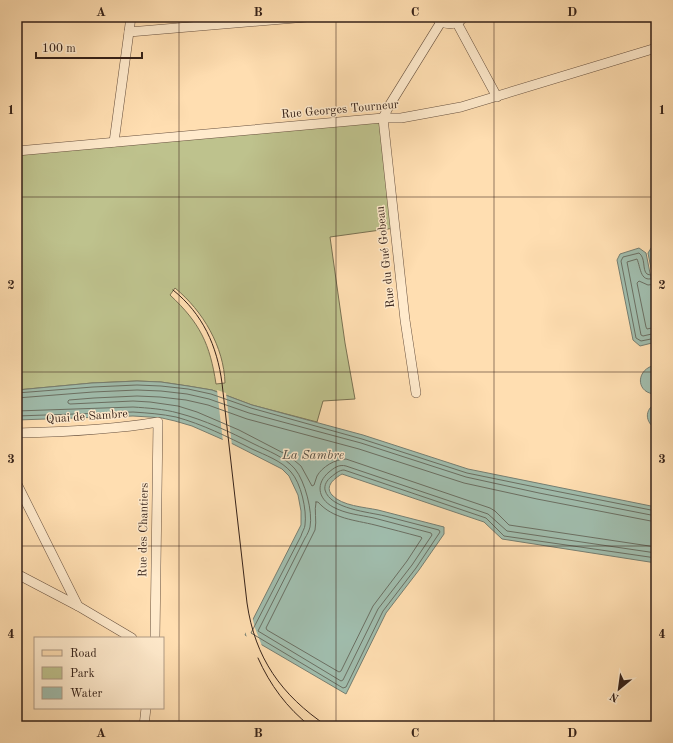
<svg xmlns="http://www.w3.org/2000/svg" width="673" height="743" font-family="'Old Standard TT',serif">
  <style>
    .green { fill: #bec28d; stroke: #7a7253; fill-rule: evenodd }
    .water { fill: #a0bcac; stroke: #767e71 }
    .pier { fill: #ffdeb1 }
    .lines { fill: none; stroke-linecap: round; stroke-linejoin: round }
    .shore { stroke: #6b6f62; stroke-width: 1 }
    .minor-casing { stroke: #68513f; stroke-width: 10 }
    .major-casing { stroke: #362219; stroke-width: 14 }
    .minor { stroke: #ffeacc; stroke-width: 9 }
    .major { stroke: #ffdeb1; stroke-width: 12 }
    .tram { stroke: #362219; stroke-width: 1 }
    .grid { fill: none; stroke: #362219; stroke-width: 1; stroke-opacity: 0.55 }
    .labels { text-anchor: middle; dominant-baseline: central; stroke-width: 3; stroke-linejoin: round; paint-order: stroke }
    .street-label { font-size: 12px; fill: #362219; stroke: #ffeacc }
    .water-label { font-size: 13px; font-style: italic; fill: #565045; stroke: #ffeacc }
    .neatline { fill: none; stroke: #362219; stroke-width: 1.5 }
    .grid-label { font-size: 13px; text-anchor: middle; font-weight: bold; fill: #362219 }
  </style>
  <rect width="100%" height="100%" fill="#ffdeb1"/>
  <filter id="stains"><feTurbulence type="fractalNoise" baseFrequency=".005" numOctaves="4"/><feColorMatrix values="0 0 0 0 .2 0 0 0 0 .09 0 0 0 0 .02 0 0 0 .5 -.17"/></filter>
  <radialGradient id="worn" r=".72"><stop offset=".6" stop-color="#630" stop-opacity="0"/><stop offset="1" stop-color="#630" stop-opacity=".3"/></radialGradient>
  <!-- green -->
  <path class="green" d="M383,118L395,228L330,237L345,343L355,399L323,401L317,422L252,405L212,390L188,386L161,382L137,381L92,383L17,390V153ZM175,288C203,311 224,347 225,383L216,384C210,344 200,323 170,295Z"/>
  <!-- water -->
  <g class="water">
    <polygon points="653,245 656,245 656,294 648,253"/>
    <polygon points="639,248 646,253 656,303 656,342 640,346 633,340 617,260 620,254"/>
    <path d="M652,366H656V394C637,394 635,372 652,366Z"/>
    <path d="M137,381L161,382L188,386L212,390L252,405L363,435L468,469L656,507V563L502,539L484,522L342,474C335,478 324,486 332,495C342,506 364,507 378,510C400,516 422,521 444,527V534L419,570L386,613L346,694L245,635L301,525V511L298,495L289,476L282,469L233,444L192,426L175,421L162,418L149,417L133,416L17,420V390L92,383Z"/>
    <path d="M656,403V429C645,422 644,410 656,403Z"/>
  </g>
  <!-- pier -->
  <g class="pier">
    <polygon points="217,390 226,393 232,446 223,442"/>
    <polygon points="252,616 255,628 262,646 247,638 245,630"/>
  </g>
  <g class="lines">
    <!-- shore -->
    <g class="shore">
      <path d="M656,249L652,253C653,258 654,262 655,267C655,271 653,277 647,274C642,270 646,258 639,253L623,257L621,261L636,338L641,341L656,338"/>
      <path d="M656,277C640,285 641,268 637,259L627,262L641,335L643,336L656,333"/>
      <polyline points="656,284 648,285 639,281 637,283 646,327 647,329 656,327"/>
      <polyline points="17,393 93,387 137,385 161,386 188,389 211,394 251,408 362,439 467,473 540,488 656,511"/>
      <polyline points="17,398 93,392 137,390 161,391 187,394 209,399 249,413 361,443 466,477 539,493 656,516"/>
      <path d="M17,411L133,407C148,408 164,409 178,413C205,420 230,432 254,444C268,451 285,457 295,469C305,481 313,512 310,527C309,531 307,535 305,538L258,631L341,681L343,680L378,609L412,565L432,535L431,533C412,528 393,523 374,518C360,515 346,514 333,507C317,498 316,483 329,472C334,468 339,464 346,466L488,514L507,531L656,553"/>
      <path d="M17,416L133,412C148,413 162,414 176,417C202,424 228,437 252,449C265,455 282,461 291,472C301,483 307,510 305,525C305,528 302,532 301,536L251,633L343,688L346,687L383,611L416,568L440,532L439,530C421,525 403,521 385,516C369,512 330,509 325,490C324,485 327,480 331,477C335,474 339,470 344,470L486,518L504,536L656,558"/>
      <path d="M316,502H318C333,519 355,520 375,525C391,529 406,533 421,537L422,538L407,561L373,606L341,671L339,672L267,630L266,628L315,530C317,521 314,510 316,502Z"/>
      <path d="M656,522L537,499L464,483L359,449L247,419L208,405L186,400L160,397L137,396L94,398L69,400L68,401V403L70,404L133,401L150,402L178,406L197,412L239,430L289,456L301,466L312,486L314,485C315,482 316,479 317,476C322,467 335,459 346,459L490,508L495,511L509,525L656,547"/>
    </g>
    <!-- minor casing -->
    <g class="minor-casing">
      <g id="minor">
        <path d="M435,17C443,25 456,27 464,17"/>
        <polyline points="457,23 497,97"/>
        <polyline points="129,32 307,17"/>
        <polyline points="383,118 405,320 416,393"/>
        <polyline points="383,118 389,106 441,22"/>
        <polyline points="114,142 131,17"/>
        <polyline points="17,151 383,118 401,118 461,107 656,48"/>
        <path d="M17,433C64,432 112,430 158,422L155,638"/>
        <polyline points="17,484 78,606"/>
        <polyline points="17,574 78,606 132,638"/>
        <polyline points="144,726 146,708"/>
      </g>
    </g>
    <!-- major casing -->
    <g class="major-casing">
      <polyline id="major" points="17,18 17,17"/>
    </g>
    <!-- minor -->
    <use href="#minor" class="minor"/>
    <!-- major -->
    <use href="#major" class="major"/>
    <!-- tram -->
    <g class="tram">
      <path d="M173,290C203,314 217,346 222,383L247,603C255,658 281,695 327,726"/>
      <path d="M258,658C270,685 287,708 310,726"/>
    </g>
  </g>
  <!-- grid -->
  <path class="grid" d="M179,17V726M336,17V726M494,17V726M17,197H656M17,372H656M17,546H656"/>
  <g class="labels">
    <!-- street labels -->
    <g class="street-label">
      <text transform="translate(340 110) rotate(-5)">Rue Georges Tourneur</text>
      <text transform="translate(386 257) rotate(-96)">Rue du Gué Gobeau</text>
      <text transform="translate(87 417) rotate(-4)">Quai de Sambre</text>
      <text transform="translate(144 530) rotate(-89)">Rue des Chantiers</text>
    </g>
    <!-- water labels -->
    <g class="water-label">
      <text x="313" y="455">La Sambre</text>
    </g>
  </g>
  <!-- margin -->
  <rect width="673" height="743" fill="none" stroke="#ffdeb1" stroke-width="44"/>
  <!-- legend -->
  <rect x="34" y="637" width="130" height="72" fill="#ffeacc" stroke="#af9a84"/>
  <rect x="42" y="650" width="20" height="6" fill="#ffdeb1" stroke="#af9a84"/>
  <text x="70" y="657" font-size="12" fill="#362219">Road</text>
  <rect x="42" y="667" width="20" height="12" fill="#bec28d" stroke="#af9a84"/>
  <text x="70" y="677" font-size="12" fill="#362219">Park</text>
  <rect x="42" y="687" width="20" height="12" fill="#a0bcac" stroke="#af9a84"/>
  <text x="70" y="697" font-size="12" fill="#362219">Water</text>
  <!-- north arrow -->
  <g transform="translate(619 689) rotate(209)" stroke="#ffeacc" stroke-width="3" paint-order="stroke">
  <path d="M0-3L7 15L0 10L-7 15Z" fill="#362219"/>
  <text y="-6" font-size="11" font-weight="bold" text-anchor="middle" fill="#362219">N</text>
  </g>
  <!-- scale -->
  <path d="M36 52v6h106v-6" fill="none" stroke="#362219" stroke-width="2"/>
  <text x="42" y="52" font-size="12" fill="#362219" stroke="#ffeacc" stroke-width="3" paint-order="stroke">100 m</text>
  <rect x="22" y="22" width="629" height="699" class="neatline"/>
  <g class="grid-label">
    <text x="101" y="16">A</text>
    <text x="258" y="16">B</text>
    <text x="415" y="16">C</text>
    <text x="572" y="16">D</text>
    <text x="11" y="114">1</text>
    <text x="662" y="114">1</text>
    <text x="11" y="289">2</text>
    <text x="662" y="289">2</text>
    <text x="11" y="463">3</text>
    <text x="662" y="463">3</text>
    <text x="11" y="638">4</text>
    <text x="662" y="638">4</text>
    <text x="101" y="737">A</text>
    <text x="258" y="737">B</text>
    <text x="415" y="737">C</text>
    <text x="572" y="737">D</text>
  </g>
  <rect width="100%" height="100%" filter="url(#stains)"/>
  <rect width="100%" height="100%" fill="url(#worn)"/>
</svg>
